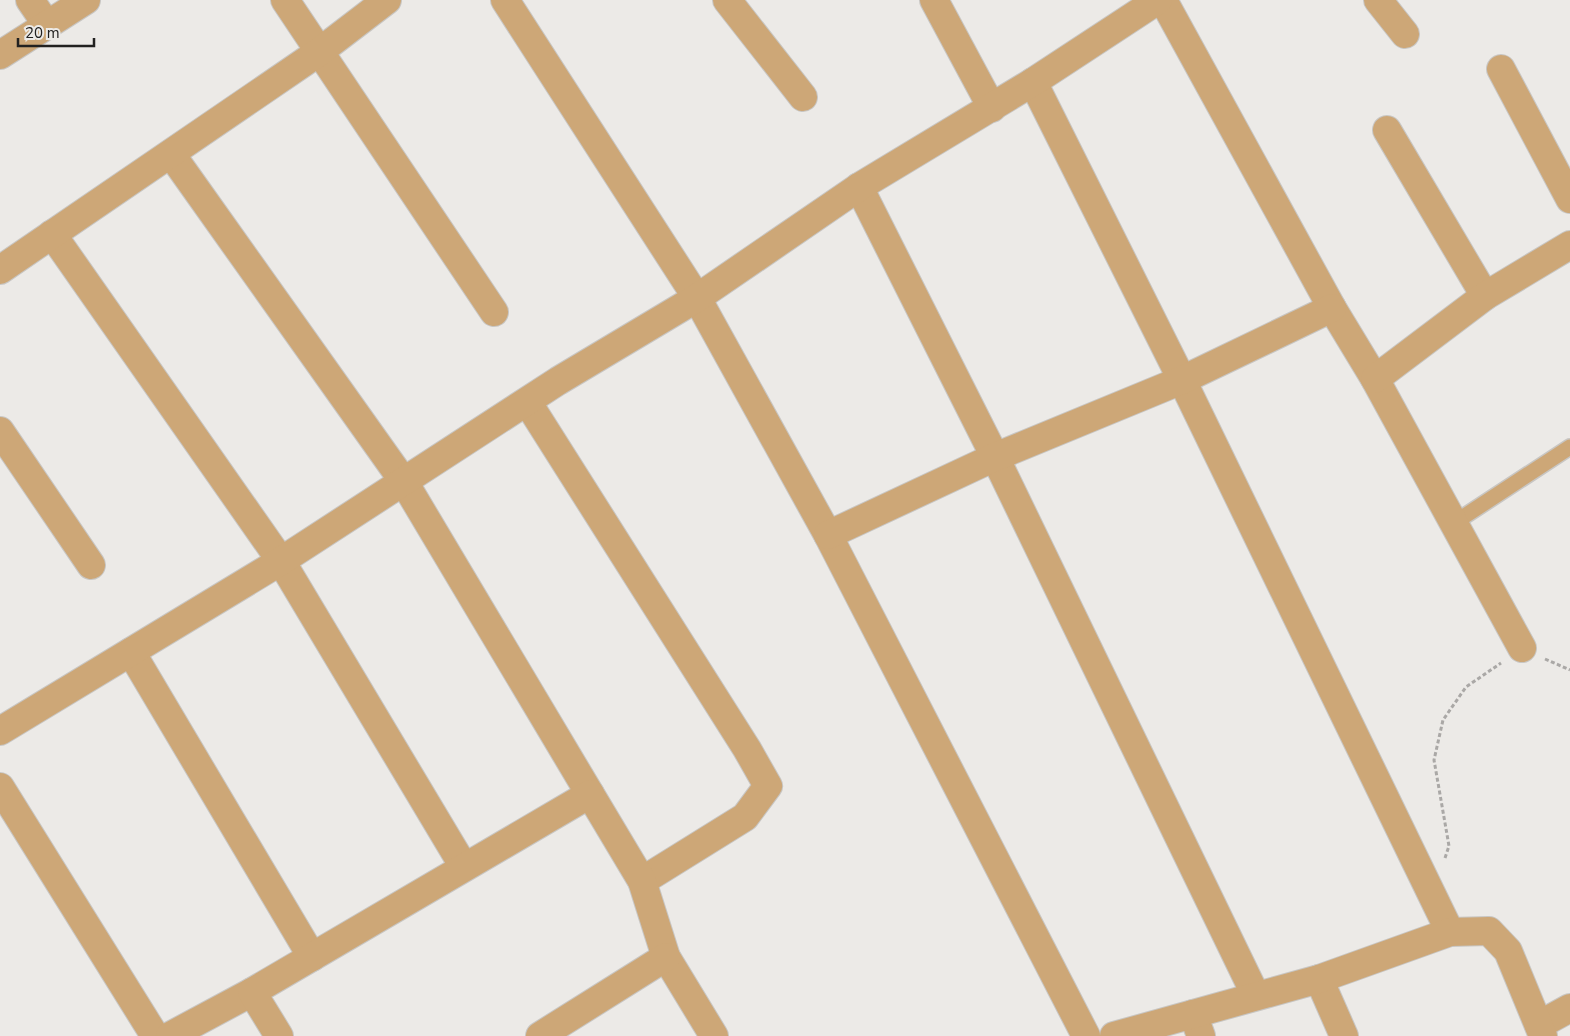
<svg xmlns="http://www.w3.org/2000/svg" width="1570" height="1036" font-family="'Nunito Sans',sans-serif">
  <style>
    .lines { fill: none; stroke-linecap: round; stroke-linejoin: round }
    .lane-casing { stroke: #c8c6c3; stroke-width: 18 }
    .street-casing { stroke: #c8c6c3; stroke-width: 30 }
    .path { stroke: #aaa8a6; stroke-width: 3; stroke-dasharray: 4 2.5; stroke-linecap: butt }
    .lane { stroke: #cda777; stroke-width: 15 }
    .street { stroke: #cda777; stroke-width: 28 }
  </style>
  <rect width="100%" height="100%" fill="#eceae7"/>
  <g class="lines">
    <!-- lane casing -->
    <g class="lane-casing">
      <polyline id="lane" points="1454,523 1570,447"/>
    </g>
    <!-- street casing -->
    <g class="street-casing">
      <g id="street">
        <polyline points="30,0 47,25"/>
        <polyline points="285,0 494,312"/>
        <polyline points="505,0 697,298 828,535 1086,1036"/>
        <polyline points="727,0 803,97"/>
        <polyline points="934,0 992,108"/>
        <polyline points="1163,0 1332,308 1375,379 1522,648"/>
        <polyline points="1378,0 1405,34"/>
        <polyline points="0,55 86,0"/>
        <polyline points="1501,69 1570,199"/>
        <polyline points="1033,82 1182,380 1450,932"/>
        <polyline points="1387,130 1485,296"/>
        <polyline points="171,154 404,482 590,794"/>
        <polyline points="859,187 995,457 1256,996"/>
        <polyline points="52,234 281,561 464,867"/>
        <polyline points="0,270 319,52 387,0"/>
        <polyline points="1375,379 1485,296 1570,245"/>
        <polyline points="528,403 747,749 768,786 745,817 642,881"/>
        <polyline points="0,431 91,565"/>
        <polyline points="828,535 995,457 1182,380 1332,308"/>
        <polyline points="131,652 312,957"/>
        <polyline points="0,731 281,561 558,381 697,298 859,187 1033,82 1158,0"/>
        <polyline points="0,787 155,1036"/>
        <polyline points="1319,979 1344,1036"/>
        <polyline points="1193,1014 1201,1036"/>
        <polyline points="1539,1025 1570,1008"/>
        <polyline points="170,1036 252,992"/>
        <polyline points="279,1036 252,992 590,794 642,881 666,957 714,1036"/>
        <polyline points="540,1036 666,957"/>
        <polyline points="1114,1036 1319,979 1450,932 1489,931 1508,951 1543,1036"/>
      </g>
    </g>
    <!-- path -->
    <g class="path">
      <polyline points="1545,659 1570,670"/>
      <polyline points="1445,858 1449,846 1434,760 1443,720 1466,687 1501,663"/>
    </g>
    <!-- lane -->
    <use href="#lane" class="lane"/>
    <!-- street -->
    <use href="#street" class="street"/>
  </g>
  <!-- scale -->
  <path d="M18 38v8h76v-8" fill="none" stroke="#222120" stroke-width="2.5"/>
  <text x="25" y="38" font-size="15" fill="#222120" stroke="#eceae7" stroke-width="4" paint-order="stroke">20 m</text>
</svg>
